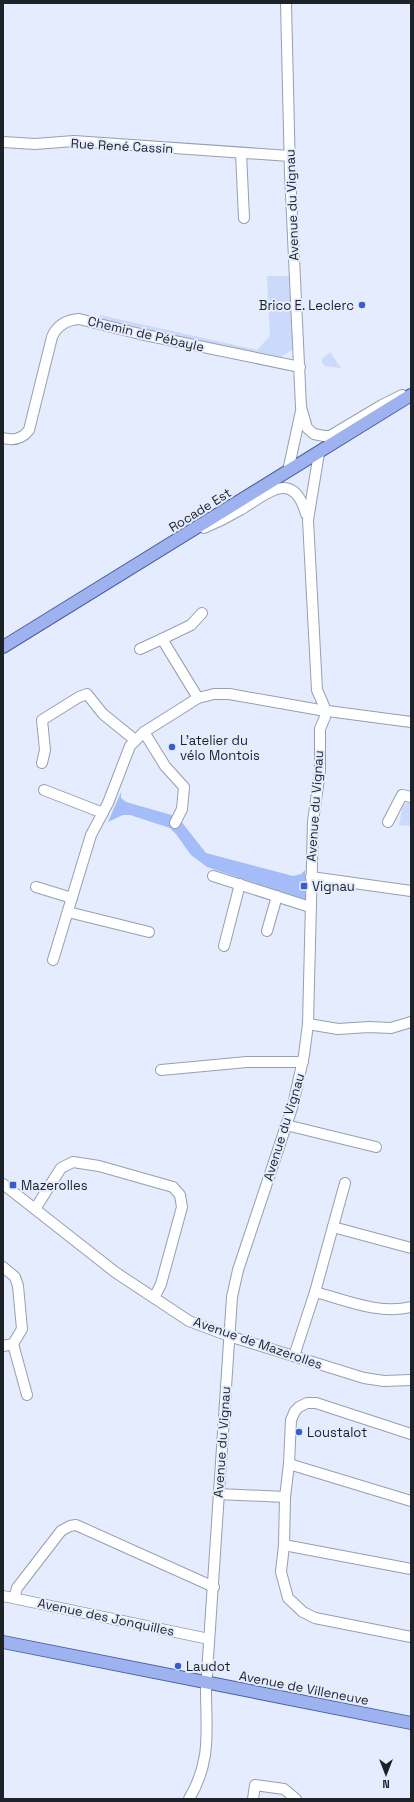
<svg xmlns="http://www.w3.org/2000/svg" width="414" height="1802" font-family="'Space Grotesk',sans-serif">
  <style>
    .green { fill: #cbd9fa }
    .forest { fill: #a4bcf7 }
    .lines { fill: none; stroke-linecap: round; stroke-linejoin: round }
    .minor-casing { stroke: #969fb2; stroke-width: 12 }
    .major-casing { stroke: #455ea3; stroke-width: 14 }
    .minor { stroke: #fff; stroke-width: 10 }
    .major { stroke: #9db2ef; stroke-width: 12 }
    .poi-dot { fill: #3a5dce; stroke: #e5ecfd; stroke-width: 1.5 }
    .labels { text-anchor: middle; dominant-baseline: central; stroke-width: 4; stroke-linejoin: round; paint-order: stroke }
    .street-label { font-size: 13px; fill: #1d2128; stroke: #e5ecfd }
    .poi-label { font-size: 13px; fill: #1d2128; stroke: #e5ecfd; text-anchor: start }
  </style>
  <rect width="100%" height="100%" fill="#e5ecfd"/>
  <!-- green -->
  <g class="green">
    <polygon points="267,276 289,276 293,349 280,358 185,339 103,319 103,317 100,317 100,315 257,350 270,336"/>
    <polygon points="330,352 341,368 325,366 322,363 322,359"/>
    <polygon points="411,800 411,826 399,825 403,805"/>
  </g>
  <!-- forest -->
  <polygon class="forest" points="121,792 121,798 126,802 175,816 180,820 206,853 293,876 301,874 305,870 306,901 207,867 191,855 176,834 170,828 130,815 123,815 108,822"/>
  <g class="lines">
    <!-- minor casing -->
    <g class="minor-casing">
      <g id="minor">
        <polyline points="286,3 290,173 301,407 307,428 314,434 324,436 330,436 382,405 402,395"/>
        <polyline points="3,142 35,144 74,141 290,156"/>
        <polyline points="241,153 244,218"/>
        <path d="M3,438C14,441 22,439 29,430L52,337C57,325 66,320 79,319L140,334L300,367"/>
        <polyline points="288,471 301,411"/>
        <path d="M204,528C216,523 228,517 240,510C267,494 293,468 306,514"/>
        <polyline points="162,639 191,625 202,613"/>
        <polyline points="140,649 162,639 198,698"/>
        <polyline points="144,732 165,766 184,787 182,809 175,823"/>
        <polyline points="42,763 45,750 42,720 79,697 87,694 103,714 135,740"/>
        <polyline points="44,790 103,813"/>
        <polyline points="388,822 402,795 411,797"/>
        <polyline points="213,876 310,907"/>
        <polyline points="311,877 411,891"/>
        <polyline points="36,887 72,898"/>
        <polyline points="68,912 149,932"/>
        <polyline points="267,931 277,896"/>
        <polyline points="224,946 240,884"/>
        <polyline points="53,960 91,835 108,803 130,746 144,732 198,698 214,694 229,694 320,710 411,722"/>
        <polyline points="308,1024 338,1029 369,1027 391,1028 411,1022"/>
        <polyline points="161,1070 247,1062 303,1062"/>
        <polyline points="286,1125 376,1147"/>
        <polyline points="3,1184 115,1272 189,1321 229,1336 364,1378 384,1381 411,1380"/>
        <polyline points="35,1209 61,1168 73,1162 99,1166 173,1187 180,1195 182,1207 161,1284 154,1298"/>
        <polyline points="333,1227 411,1248"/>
        <polyline points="3,1267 15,1277 18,1286 22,1329 13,1344 3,1346"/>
        <path d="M315,1292C346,1300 379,1315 411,1307"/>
        <polyline points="13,1344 27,1395"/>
        <polyline points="294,1356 315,1292 345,1183"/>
        <polyline points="411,1434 316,1403 307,1403 299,1407 295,1411 291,1420 289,1464 285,1497 284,1545 281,1572 288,1598 303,1612 315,1618 411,1637"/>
        <polyline points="289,1464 411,1501"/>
        <polyline points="218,1494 285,1497"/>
        <polyline points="284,1545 411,1569"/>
        <polyline points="3,1596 209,1639"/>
        <polyline points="14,1598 17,1588 61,1531 70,1526 76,1525 214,1587"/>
        <path d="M189,1799C212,1760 206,1731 206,1688L232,1297L238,1270L293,1105L304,1055L308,1024L313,822L320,771V729L325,717L324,706L317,690L308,520L319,453"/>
        <polyline points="253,1799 255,1785 284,1789 296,1799"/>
      </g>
    </g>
    <!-- major casing -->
    <g class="major-casing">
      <g id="major">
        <polyline points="3,647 411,395"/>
        <polyline points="3,1642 411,1723"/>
      </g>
    </g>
    <!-- minor -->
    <use href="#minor" class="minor"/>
    <!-- major -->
    <use href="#major" class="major"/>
  </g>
  <!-- markers -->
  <g class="poi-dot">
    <circle cx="362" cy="305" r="4"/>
    <circle cx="172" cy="747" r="4"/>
    <rect x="300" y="882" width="8" height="8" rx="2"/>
    <rect x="9" y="1181" width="8" height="8" rx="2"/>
    <circle cx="299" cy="1432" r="4"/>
    <circle cx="178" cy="1666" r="4"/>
  </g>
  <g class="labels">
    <!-- street labels -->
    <g class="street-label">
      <text transform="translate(122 146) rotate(3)">Rue René Cassin</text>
      <text transform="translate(292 205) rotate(-92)">Avenue du Vignau</text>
      <text transform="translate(146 334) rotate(13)">Chemin de Pébayle</text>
      <text transform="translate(200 510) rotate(-32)">Rocade Est</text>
      <text transform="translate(315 806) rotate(-86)">Avenue du Vignau</text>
      <text transform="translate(284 1127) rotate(-73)">Avenue du Vignau</text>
      <text transform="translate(258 1343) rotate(19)">Avenue de Mazerolles</text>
      <text transform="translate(222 1442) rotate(-86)">Avenue du Vignau</text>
      <text transform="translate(106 1617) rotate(12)">Avenue des Jonquilles</text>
      <text transform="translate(304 1688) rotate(11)">Avenue de Villeneuve</text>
    </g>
    <!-- poi labels -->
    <g class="poi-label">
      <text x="354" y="305" text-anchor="end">Brico E. Leclerc</text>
      <text x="180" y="740">L'atelier du<tspan x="180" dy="15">vélo Montois</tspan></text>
      <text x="312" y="886">Vignau</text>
      <text x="21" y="1185">Mazerolles</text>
      <text x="307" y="1432">Loustalot</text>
      <text x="186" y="1666">Laudot</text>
    </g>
  </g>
  <!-- border -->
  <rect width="414" height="1802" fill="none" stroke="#1d2128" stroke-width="8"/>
  <!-- north arrow -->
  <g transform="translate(386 1774) rotate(180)" stroke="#e5ecfd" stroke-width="3" paint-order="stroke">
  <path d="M0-3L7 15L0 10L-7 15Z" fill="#1d2128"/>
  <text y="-6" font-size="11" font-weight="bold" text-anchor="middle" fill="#1d2128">N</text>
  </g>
</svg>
